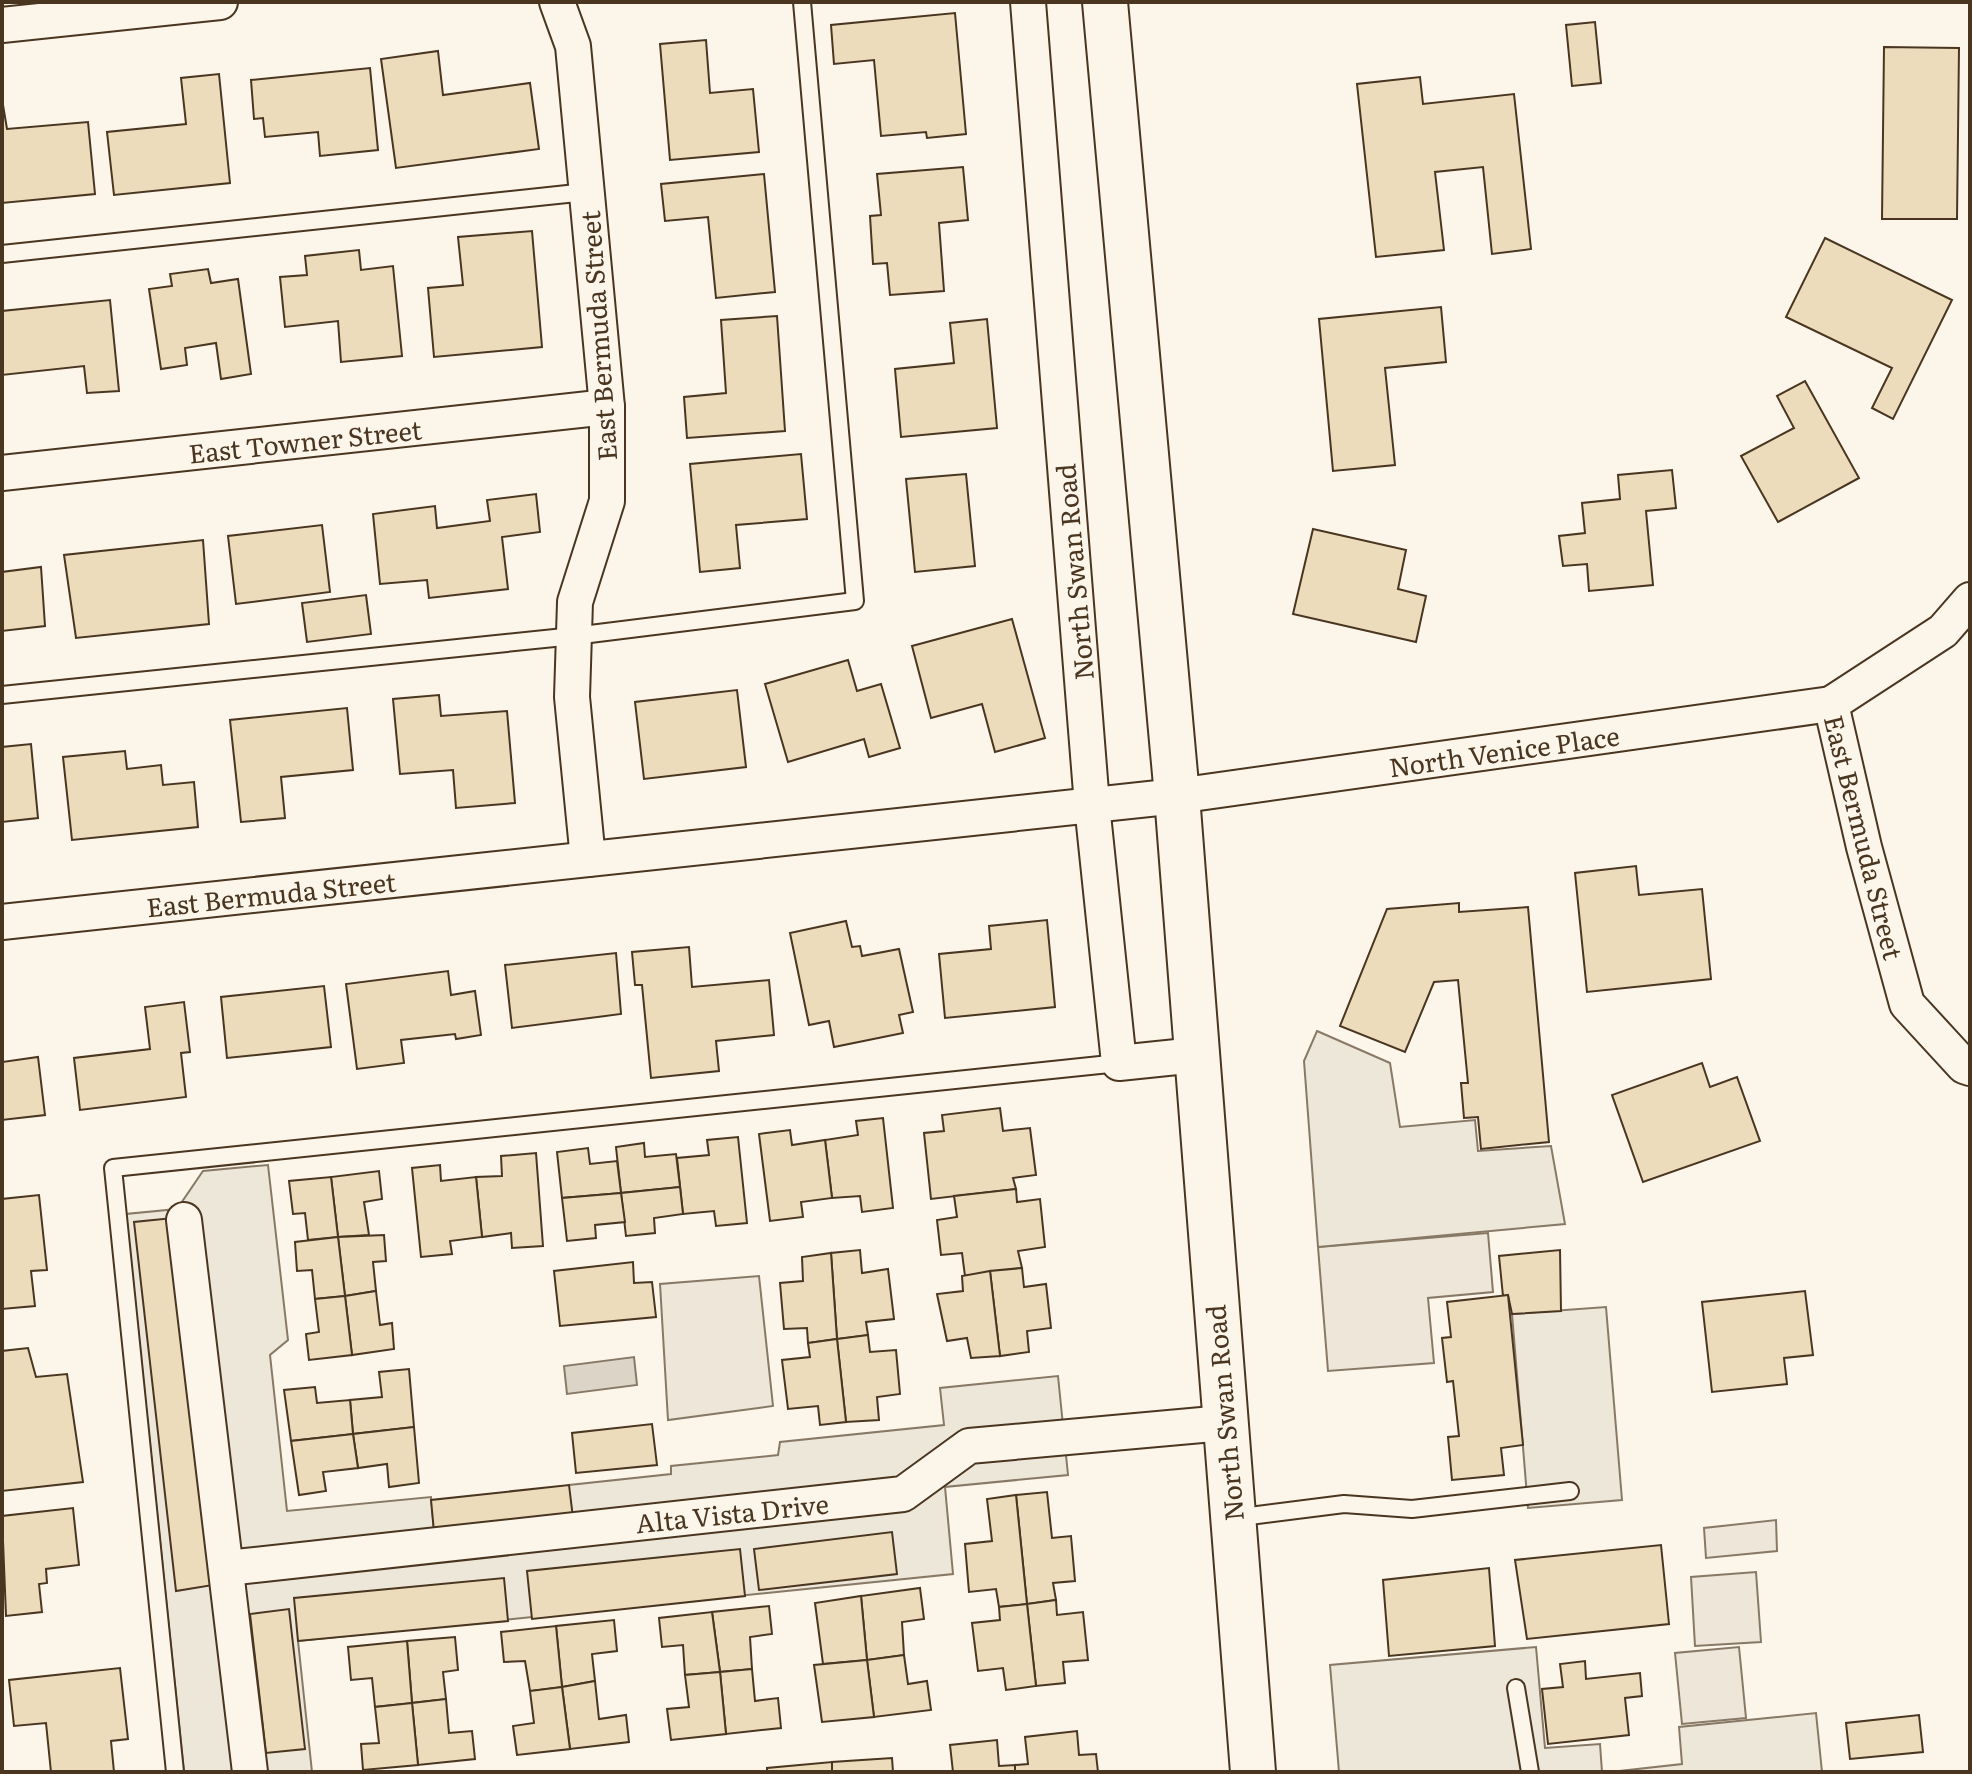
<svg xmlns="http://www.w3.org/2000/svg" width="1972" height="1774" font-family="Literata,serif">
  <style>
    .green { fill: #ede6d9; stroke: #887966; stroke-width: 2 }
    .parking { fill: #ede7d9; stroke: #887966; stroke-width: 2 }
    .water { fill: #dcd4c6; stroke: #887966; stroke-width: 2 }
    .building { fill: #ecdcbc; stroke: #4a3520; stroke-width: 2 }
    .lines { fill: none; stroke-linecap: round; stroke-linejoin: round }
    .lane-casing { stroke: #4a3520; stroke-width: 20 }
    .street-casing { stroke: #4a3520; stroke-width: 38 }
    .primary-casing { stroke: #4a3520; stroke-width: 48 }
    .lane { stroke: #fbf6e9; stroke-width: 16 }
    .street { stroke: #fbf6e9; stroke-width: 34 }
    .primary { stroke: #fbf6e9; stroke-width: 44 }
    .labels { text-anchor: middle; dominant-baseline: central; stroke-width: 6; stroke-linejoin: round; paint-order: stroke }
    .street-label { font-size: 26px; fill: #4a3520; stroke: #fbf6e9 }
  </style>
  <rect width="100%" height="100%" fill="#fbf6e9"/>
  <!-- green -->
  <g class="green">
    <polygon points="1488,1233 1493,1292 1428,1298 1434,1363 1328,1371 1318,1247"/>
    <polygon points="759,1276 773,1406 668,1420 660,1284"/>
    <polygon points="1776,1520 1777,1551 1706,1558 1704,1528"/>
    <polygon points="1756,1572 1761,1642 1695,1646 1691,1577"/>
    <polygon points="1739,1647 1746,1718 1682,1724 1675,1653"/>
  </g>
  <!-- parking -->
  <g class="parking">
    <polygon points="1317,1031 1390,1063 1400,1127 1475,1120 1478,1151 1551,1146 1565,1224 1318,1247 1304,1061"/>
    <polygon points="268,1165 288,1340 270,1355 287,1511 431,1497 435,1541 569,1485 671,1474 671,1466 778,1455 780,1442 944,1425 940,1388 1058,1376 1068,1475 945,1487 953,1574 298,1641 312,1772 184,1772 126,1214 177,1209 203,1171"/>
    <polygon points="1606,1307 1622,1500 1528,1508 1512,1314"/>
    <polygon points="1536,1647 1545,1748 1600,1744 1602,1772 1339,1772 1330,1665"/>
    <polygon points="1816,1713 1822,1772 1610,1772 1682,1764 1679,1727"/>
  </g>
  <!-- water -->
  <polygon class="water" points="634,1357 637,1385 567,1394 564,1366"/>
  <!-- building -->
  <g class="building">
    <polygon points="955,13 966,134 927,138 926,132 881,136 874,60 834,64 831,25"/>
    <polygon points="1595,22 1601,83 1572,86 1566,25"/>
    <polygon points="706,40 710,93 753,89 759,152 670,160 660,44"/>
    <polygon points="1884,47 1959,48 1957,219 1882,219"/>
    <polygon points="438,51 443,95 530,83 539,149 396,168 381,59"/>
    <polygon points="370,68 378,150 320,156 318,132 265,137 263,118 254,119 251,80"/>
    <polygon points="219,74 230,183 114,195 107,132 186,124 181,78"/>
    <polygon points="1420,77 1423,104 1514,94 1531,249 1492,254 1483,167 1435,172 1444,250 1376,257 1357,84"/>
    <polygon points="2,99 7,129 88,122 95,194 2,203"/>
    <polygon points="963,167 968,220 939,223 944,291 890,295 887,263 873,264 870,216 881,215 877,174"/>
    <polygon points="764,174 775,292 716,298 708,217 665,221 661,184"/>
    <polygon points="532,231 542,347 434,357 428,288 463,285 458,237"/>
    <polygon points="1825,238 1952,300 1893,419 1872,408 1892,368 1786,317"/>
    <polygon points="359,250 361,270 393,266 402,356 341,362 338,321 285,327 280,277 307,275 305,256"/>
    <polygon points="208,269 211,283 238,279 251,374 221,379 216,343 185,348 187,365 161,369 149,289 172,286 170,274"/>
    <polygon points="110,300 119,391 87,393 84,366 2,375 2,311"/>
    <polygon points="1441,307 1446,362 1385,368 1395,465 1333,471 1319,319"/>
    <polygon points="777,316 785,431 687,438 684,397 726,393 721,320"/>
    <polygon points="987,319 997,428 901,437 895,369 954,363 950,323"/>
    <polygon points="1805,381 1859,478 1778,522 1741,456 1794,428 1777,396"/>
    <polygon points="801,454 807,519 736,525 740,568 700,572 690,464"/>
    <polygon points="1672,470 1676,508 1646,511 1653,585 1589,591 1587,564 1563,566 1559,536 1585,533 1582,503 1620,499 1618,475"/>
    <polygon points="966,474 975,566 915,572 906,479"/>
    <polygon points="536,494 540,532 502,537 508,589 429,598 427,580 380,584 373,514 435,506 437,528 490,521 487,500"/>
    <polygon points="322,525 330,592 236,604 228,536"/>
    <polygon points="1313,529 1406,550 1398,589 1426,596 1416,642 1293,614"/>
    <polygon points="203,540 209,624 76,638 64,555"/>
    <polygon points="41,567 45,626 2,631 2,572"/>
    <polygon points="366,595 371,634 307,642 302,603"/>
    <polygon points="1012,619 1045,738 995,752 982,704 931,718 912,646"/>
    <polygon points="848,660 857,691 881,684 900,748 869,757 864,739 788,762 765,684"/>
    <polygon points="737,690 746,767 644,779 635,702"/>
    <polygon points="439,695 441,716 507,711 515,803 456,808 453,770 400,774 393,699"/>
    <polygon points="347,708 353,770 281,777 285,818 241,822 230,720"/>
    <polygon points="31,744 38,818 2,822 2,747"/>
    <polygon points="125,751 127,769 161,765 163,785 194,782 198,827 72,840 63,757"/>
    <polygon points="1636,866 1639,895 1702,889 1711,979 1587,992 1575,873"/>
    <polygon points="1459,903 1459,912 1528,907 1549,1142 1481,1149 1478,1117 1464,1118 1461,1083 1468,1083 1458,980 1434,982 1405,1052 1340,1026 1387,909"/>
    <polygon points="1047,920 1055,1007 945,1018 939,954 991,949 989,926"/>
    <polygon points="846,921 852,947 860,946 862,956 899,949 913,1012 899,1015 903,1033 834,1047 829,1021 809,1025 790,933"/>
    <polygon points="689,947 692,987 769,980 774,1035 716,1041 719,1071 651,1078 642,985 635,985 632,952"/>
    <polygon points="616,953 621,1014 512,1028 505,965"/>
    <polygon points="448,971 451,995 475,991 481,1035 456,1039 455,1034 401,1040 404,1063 357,1069 346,984"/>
    <polygon points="324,986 331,1047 227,1058 221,997"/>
    <polygon points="184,1002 190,1052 181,1053 186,1097 80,1110 74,1058 150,1049 145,1007"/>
    <polygon points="38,1057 45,1115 2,1120 2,1062"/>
    <polygon points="1702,1063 1710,1087 1737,1077 1760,1141 1643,1182 1612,1095"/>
    <polygon points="1000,1108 1003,1131 1030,1128 1036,1175 1013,1178 1016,1189 931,1199 924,1133 944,1131 942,1115"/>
    <polygon points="883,1118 893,1208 862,1212 860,1196 832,1198 825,1140 858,1135 856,1121"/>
    <polygon points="790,1130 792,1145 825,1140 832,1198 801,1202 803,1217 770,1221 759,1134"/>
    <polygon points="738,1137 747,1223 716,1226 714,1211 683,1214 677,1158 709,1155 707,1140"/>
    <polygon points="644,1143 645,1157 676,1154 680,1187 621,1193 616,1147"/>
    <polygon points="588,1148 590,1164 617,1161 621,1193 562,1198 557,1152"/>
    <polygon points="536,1153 543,1246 512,1248 511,1233 482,1237 476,1177 502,1176 501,1156"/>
    <polygon points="440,1165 441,1181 476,1177 482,1237 450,1241 452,1254 421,1257 412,1168"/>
    <polygon points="379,1171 382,1199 364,1202 369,1235 338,1237 331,1177"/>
    <polygon points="331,1177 338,1237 308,1240 305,1213 293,1214 289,1181"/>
    <polygon points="680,1187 683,1214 654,1218 655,1233 626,1236 621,1193"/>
    <polygon points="1016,1189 1017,1202 1040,1199 1045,1247 1018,1251 1022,1268 965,1276 962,1253 941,1255 937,1220 957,1217 954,1196"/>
    <polygon points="621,1193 625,1222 595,1225 596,1238 567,1241 562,1198"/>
    <polygon points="39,1195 47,1270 31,1271 35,1306 2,1309 2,1199"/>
    <polygon points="173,1218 213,1585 176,1591 134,1222"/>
    <polygon points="384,1235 386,1261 373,1262 376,1291 345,1296 338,1237"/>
    <polygon points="338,1237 345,1296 315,1299 312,1270 297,1271 295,1242"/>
    <polygon points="860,1250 862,1273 888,1269 894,1319 866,1322 868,1335 837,1339 831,1253"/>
    <polygon points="1560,1250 1561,1311 1512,1314 1508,1295 1503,1296 1499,1256"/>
    <polygon points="831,1253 837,1339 808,1343 807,1328 784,1329 780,1283 803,1281 802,1257"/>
    <polygon points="633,1262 634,1283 652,1282 656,1317 560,1326 554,1271"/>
    <polygon points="1022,1268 1024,1287 1046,1284 1051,1328 1027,1331 1029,1352 1000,1356 990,1271"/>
    <polygon points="990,1271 1000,1356 971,1358 967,1338 947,1341 937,1294 963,1291 962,1276"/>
    <polygon points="376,1291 380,1325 392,1323 394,1349 352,1355 345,1296"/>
    <polygon points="1805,1291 1813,1355 1784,1358 1787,1384 1712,1392 1702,1302"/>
    <polygon points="1508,1295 1523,1445 1501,1448 1504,1475 1452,1480 1448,1437 1459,1436 1453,1381 1447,1382 1442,1338 1451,1337 1447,1302"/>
    <polygon points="345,1296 352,1355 309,1360 306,1334 319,1332 315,1299"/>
    <polygon points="868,1335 870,1352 896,1350 900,1394 877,1397 879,1420 846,1422 837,1339"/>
    <polygon points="837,1339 846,1422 820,1425 818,1406 788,1409 782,1360 810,1357 808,1343"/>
    <polygon points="28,1348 36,1377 67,1374 83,1482 2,1491 2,1351"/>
    <polygon points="409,1369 414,1427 353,1434 350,1400 382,1397 379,1372"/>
    <polygon points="315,1387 317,1403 350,1400 353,1434 291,1441 284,1390"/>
    <polygon points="652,1424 657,1465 576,1473 572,1433"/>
    <polygon points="414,1427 419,1483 389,1487 387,1464 358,1468 353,1434"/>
    <polygon points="353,1434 358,1468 323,1472 326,1491 299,1495 291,1441"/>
    <polygon points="569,1485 574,1526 435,1542 431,1500"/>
    <polygon points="1047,1492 1052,1538 1071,1536 1075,1581 1053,1583 1056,1600 1027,1604 1016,1495"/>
    <polygon points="1016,1495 1027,1604 999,1607 996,1589 969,1592 965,1544 992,1541 987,1499"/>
    <polygon points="73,1508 79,1565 46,1569 47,1583 39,1584 42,1612 6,1616 2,1516"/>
    <polygon points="892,1532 897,1574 759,1590 754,1549"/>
    <polygon points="1661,1545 1669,1624 1527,1639 1515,1560"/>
    <polygon points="740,1549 745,1596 532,1619 527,1571"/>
    <polygon points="1489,1568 1495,1646 1389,1656 1383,1580"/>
    <polygon points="504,1578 508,1621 298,1641 294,1598"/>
    <polygon points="920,1588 924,1619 902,1622 904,1655 867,1660 861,1596"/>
    <polygon points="861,1596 867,1660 823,1664 815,1603"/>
    <polygon points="1056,1600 1057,1615 1083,1612 1088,1660 1063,1662 1065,1683 1036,1686 1027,1604"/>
    <polygon points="1027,1604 1036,1686 1006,1690 1003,1668 978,1671 972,1623 1000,1620 999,1607"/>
    <polygon points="769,1606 772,1634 750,1637 752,1669 720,1672 712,1612"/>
    <polygon points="289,1609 305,1749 266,1753 250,1614"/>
    <polygon points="712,1612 720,1672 685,1675 683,1645 662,1647 659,1618"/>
    <polygon points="614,1620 617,1651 592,1654 595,1681 562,1687 556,1626"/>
    <polygon points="556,1626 562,1687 530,1691 525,1661 504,1662 501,1632"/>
    <polygon points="455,1637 458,1670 443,1672 446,1699 412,1703 407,1641"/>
    <polygon points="407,1641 412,1703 375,1707 372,1678 351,1680 348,1647"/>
    <polygon points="904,1655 908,1684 927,1681 931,1710 874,1717 867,1660"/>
    <polygon points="867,1660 874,1717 822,1722 814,1665"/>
    <polygon points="1585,1661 1586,1679 1640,1673 1642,1696 1625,1698 1629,1735 1548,1744 1542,1689 1563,1687 1560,1664"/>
    <polygon points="120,1668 128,1739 111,1741 114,1772 51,1772 46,1723 14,1726 9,1680"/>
    <polygon points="752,1669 755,1701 778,1698 781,1728 726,1734 720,1672"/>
    <polygon points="720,1672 726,1734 671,1740 667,1709 689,1707 685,1675"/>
    <polygon points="595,1681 599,1719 626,1715 629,1742 570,1749 562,1687"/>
    <polygon points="562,1687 570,1749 517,1755 513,1726 534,1723 530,1691"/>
    <polygon points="446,1699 449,1733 472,1731 475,1759 418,1765 412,1703"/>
    <polygon points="412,1703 418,1765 363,1770 361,1744 379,1743 375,1707"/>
    <polygon points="1919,1715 1923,1752 1850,1759 1846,1723"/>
    <polygon points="1077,1731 1079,1755 1096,1754 1098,1772 1015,1772 1015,1765 1028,1764 1025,1737"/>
    <polygon points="997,1740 999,1766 1015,1765 1015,1772 953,1772 950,1745"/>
    <polygon points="892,1758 893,1772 832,1772 832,1762"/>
    <polygon points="832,1762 832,1772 767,1772 767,1768"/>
  </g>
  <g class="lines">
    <!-- lane casing -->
    <g class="lane-casing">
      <g id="lane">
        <polyline points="2,254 586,192"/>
        <polyline points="2,695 574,636 855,601 802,2"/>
        <polyline points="1234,1518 1344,1504 1412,1509 1570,1491"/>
        <polyline points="1516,1688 1530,1772"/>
        <polyline points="175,1772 113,1168 1119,1063"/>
      </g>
    </g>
    <!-- street casing -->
    <g class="street-casing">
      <g id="street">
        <polyline points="557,2 573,46 607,407 607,501 575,602 572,697 588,859"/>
        <polyline points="1028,2 1092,805 1119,1063 1196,1055"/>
        <polyline points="2,25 220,2"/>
        <polyline points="2,473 607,407"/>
        <polyline points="1970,600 1943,631 1831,704 1864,847 1907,1004 1964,1066 1970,1068"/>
        <polyline points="2,922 1177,796 1831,704"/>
        <polyline points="184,1220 250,1772"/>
        <polyline points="227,1568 903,1494 969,1446 1224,1423"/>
      </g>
    </g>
    <!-- primary casing -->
    <g class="primary-casing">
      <polyline id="primary" points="1105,2 1177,796 1253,1772"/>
    </g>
    <!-- lane -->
    <use href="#lane" class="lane"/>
    <!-- street -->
    <use href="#street" class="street"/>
    <!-- primary -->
    <use href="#primary" class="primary"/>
  </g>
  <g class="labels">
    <!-- street labels -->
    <g class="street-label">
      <text transform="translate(597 336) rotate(-94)">East Bermuda Street</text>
      <text transform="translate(305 440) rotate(-6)">East Towner Street</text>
      <text transform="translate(1073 572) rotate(-95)">North Swan Road</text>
      <text transform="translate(1504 750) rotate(-8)">North Venice Place</text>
      <text transform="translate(1865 837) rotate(76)">East Bermuda Street</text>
      <text transform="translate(271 893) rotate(-6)">East Bermuda Street</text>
      <text transform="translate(1223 1413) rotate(-95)">North Swan Road</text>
      <text transform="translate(732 1512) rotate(-6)">Alta Vista Drive</text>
    </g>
  </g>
  <!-- border -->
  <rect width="1972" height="1774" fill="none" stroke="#4a3520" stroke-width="8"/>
</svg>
